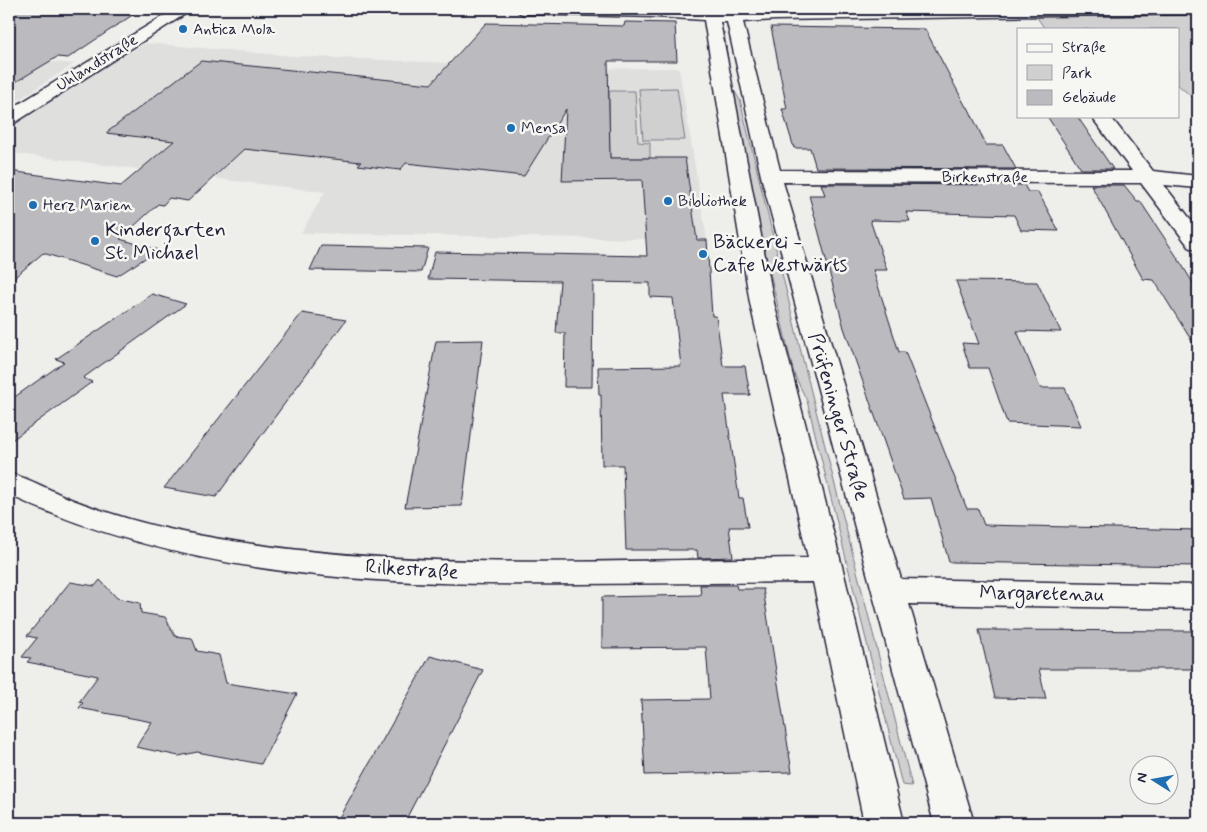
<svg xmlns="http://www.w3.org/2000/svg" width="1207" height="832" font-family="Mynerve,sans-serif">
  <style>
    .built { fill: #dfdfde }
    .green { fill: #d0d0d1; stroke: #797986 }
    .building { fill: #bbbbbf; stroke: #22223b }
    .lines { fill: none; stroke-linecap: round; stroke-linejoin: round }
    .minor-casing { stroke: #22223b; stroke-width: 3 }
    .minor { fill: #f6f6f2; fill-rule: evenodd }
    .poi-dot { fill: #1f6fb2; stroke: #f6f6f2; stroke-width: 2 }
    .labels { text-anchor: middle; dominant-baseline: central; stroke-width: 5; stroke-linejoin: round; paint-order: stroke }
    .far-poi-label { font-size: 16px; fill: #22223b; stroke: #f6f6f2; text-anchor: start }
    .far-street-label { font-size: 16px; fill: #22223b; stroke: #f6f6f2 }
    .poi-label { font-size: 20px; fill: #22223b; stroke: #f6f6f2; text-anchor: start }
    .street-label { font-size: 20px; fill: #22223b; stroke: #f6f6f2 }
  </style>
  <rect width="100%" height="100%" fill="#eeeeeb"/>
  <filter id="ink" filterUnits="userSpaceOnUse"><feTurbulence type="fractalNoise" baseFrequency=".02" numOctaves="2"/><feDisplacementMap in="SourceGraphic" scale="10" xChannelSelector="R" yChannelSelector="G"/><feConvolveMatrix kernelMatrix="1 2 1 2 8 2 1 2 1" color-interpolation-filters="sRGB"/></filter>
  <g filter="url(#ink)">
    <!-- built -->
    <g class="built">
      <polygon points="145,43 294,56 473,64 539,69 679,68 707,240 301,233 325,192 9,153 9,126"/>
      <polygon points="9,57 74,64 9,106"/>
    </g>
    <!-- green -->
    <g class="green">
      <polygon points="1198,15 1198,102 1178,85 1178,29 1045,29 1036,16"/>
      <polygon points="721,32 724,32 732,87 740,100 803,360 912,786 902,785 807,401 794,374 742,155"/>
      <polygon points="677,88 685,140 643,140 639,89"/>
      <polygon points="609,91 635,91 638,142 650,143 650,158 610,158"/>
    </g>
    <!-- building -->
    <g class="building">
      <polygon points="9,9 128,9 121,13 134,14 68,58 57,57 9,86"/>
      <polygon points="625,22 675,23 677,61 608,61 610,158 685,158 697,240 707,240 712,316 716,316 723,366 745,366 750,395 724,395 739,498 743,498 748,527 729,527 733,557 698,558 697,550 626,550 623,465 602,465 601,395 599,395 598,367 681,366 673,298 650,297 650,283 593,282 592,387 564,387 565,333 556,333 560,281 428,279 435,252 647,256 642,180 562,181 566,109 524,176 406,163 400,170 358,165 361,162 244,149 188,201 169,198 163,205 158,204 120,239 158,250 117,276 43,253 9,282 9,171 121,186 174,141 106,133 201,61 431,84 486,23 624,26"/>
      <polygon points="771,27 925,29 966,107 968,107 986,145 1003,145 1016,169 816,168 810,148 794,148 782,109 787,109"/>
      <polygon points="1047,116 1077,116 1113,169 1081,169"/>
      <polygon points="821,184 1024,185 1028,192 1038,192 1059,231 1021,230 1014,215 906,212 910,221 870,220 887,270 873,270 899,352 905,352 967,509 978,509 984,525 1198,530 1198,566 949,562 931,498 904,499 844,328 809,195 825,195"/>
      <polygon points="1091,185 1124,185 1137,201 1140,201 1177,257 1198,291 1198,351 1154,280 1143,279"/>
      <polygon points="321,246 378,247 428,248 421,272 310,270"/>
      <polygon points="956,281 1037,282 1061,332 1017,331 1040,388 1065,388 1081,426 1007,423 988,368 970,368 962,343 979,344"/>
      <polygon points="152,294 186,304 83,378 92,382 9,442 9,401 64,362 56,359"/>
      <polygon points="302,313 346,320 216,497 164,488"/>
      <polygon points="483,340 462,506 405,507 436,341"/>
      <polygon points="100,580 117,598 140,603 141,613 165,617 175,636 192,638 197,651 219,655 226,683 297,694 261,764 197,752 179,756 136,747 152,722 79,708 83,703 79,702 98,676 27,662 31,658 22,657 37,638 27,636 70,582 95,586"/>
      <polygon points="700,585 736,585 737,589 763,589 792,772 645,775 641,700 710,699 706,647 602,648 602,597 701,595"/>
      <polygon points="979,630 1198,631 1198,669 1039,669 1046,699 995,698"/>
      <polygon points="430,656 483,670 404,823 336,823"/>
    </g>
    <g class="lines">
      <!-- minor casing -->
      <g class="minor-casing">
        <g id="minor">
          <polygon points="175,9 193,9 16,122 9,124 9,110"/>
          <path d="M514,9H674L703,11V9H719V12L725,13L724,9H740L741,13L886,9H1198L1197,12L1192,14L775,20L743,22L780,170L1132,171L1091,116H1110L1153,171L1198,176V188L1164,185L1198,229V250L1190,248L1141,183L783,182L901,579L1198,585V609L909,604L974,823H934L761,176L727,22H720L774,303L843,570L904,823H864L813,582C735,583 657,583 579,584C382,586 191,579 9,495V473C31,479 51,491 73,500C107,513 143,524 178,531C385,574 599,560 808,558L750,303L704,20L656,17L522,14Z"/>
        </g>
      </g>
      <!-- minor -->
      <use href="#minor" class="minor"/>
    </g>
  </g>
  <!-- markers -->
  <g class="poi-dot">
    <circle cx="183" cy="29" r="5"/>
    <circle cx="511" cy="128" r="5"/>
    <circle cx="668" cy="201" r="5"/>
    <circle cx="33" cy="205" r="5"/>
    <circle cx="95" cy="241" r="5"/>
    <circle cx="703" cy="254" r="5"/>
  </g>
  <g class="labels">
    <!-- far-poi labels -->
    <g class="far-poi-label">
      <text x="193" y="29">Antica Mola</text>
      <text x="521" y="128">Mensa</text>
      <text x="678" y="201">Bibliothek</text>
      <text x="43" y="205">Herz Marien</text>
    </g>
    <!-- far-street labels -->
    <g class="far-street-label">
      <text transform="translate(97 63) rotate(-32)">Uhlandstraße</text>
      <text x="985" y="177">Birkenstraße</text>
    </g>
    <!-- poi labels -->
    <g class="poi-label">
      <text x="105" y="230">Kindergarten<tspan x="105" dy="23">St. Michael</tspan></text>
      <text x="713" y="242">Bäckerei -<tspan x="713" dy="23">Cafe Westwärts</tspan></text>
    </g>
    <!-- street labels -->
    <g class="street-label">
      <text transform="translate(838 417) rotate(74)">Prüfeninger Straße</text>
      <text transform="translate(412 570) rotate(4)">Rilkestraße</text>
      <text transform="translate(1042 594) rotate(1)">Margaretenau</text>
    </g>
  </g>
  <!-- margin -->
  <rect width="1207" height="832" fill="none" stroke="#f6f6f2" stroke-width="30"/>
  <rect x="15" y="15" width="1177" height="802" fill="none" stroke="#22223b" stroke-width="2" filter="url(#ink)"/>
  <!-- legend -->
  <rect x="1017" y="28" width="162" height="90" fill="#f6f6f2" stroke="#a1a1a9"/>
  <rect x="1027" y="44" width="25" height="8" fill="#f6f6f2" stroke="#a1a1a9"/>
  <text x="1062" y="52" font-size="15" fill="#22223b">Straße</text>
  <rect x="1027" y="65" width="25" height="15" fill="#d0d0d1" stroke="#a1a1a9"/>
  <text x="1062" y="78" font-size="15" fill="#22223b">Park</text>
  <rect x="1027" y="90" width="25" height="15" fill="#bbbbbf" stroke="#a1a1a9"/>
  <text x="1062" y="102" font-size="15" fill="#22223b">Gebäude</text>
  <!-- north arrow -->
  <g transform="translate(1154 780) rotate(281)"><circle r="24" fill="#f6f6f2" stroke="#a1a1a9"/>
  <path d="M0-4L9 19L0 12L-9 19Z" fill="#1f6fb2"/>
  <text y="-8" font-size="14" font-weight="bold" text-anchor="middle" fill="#22223b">N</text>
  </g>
</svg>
